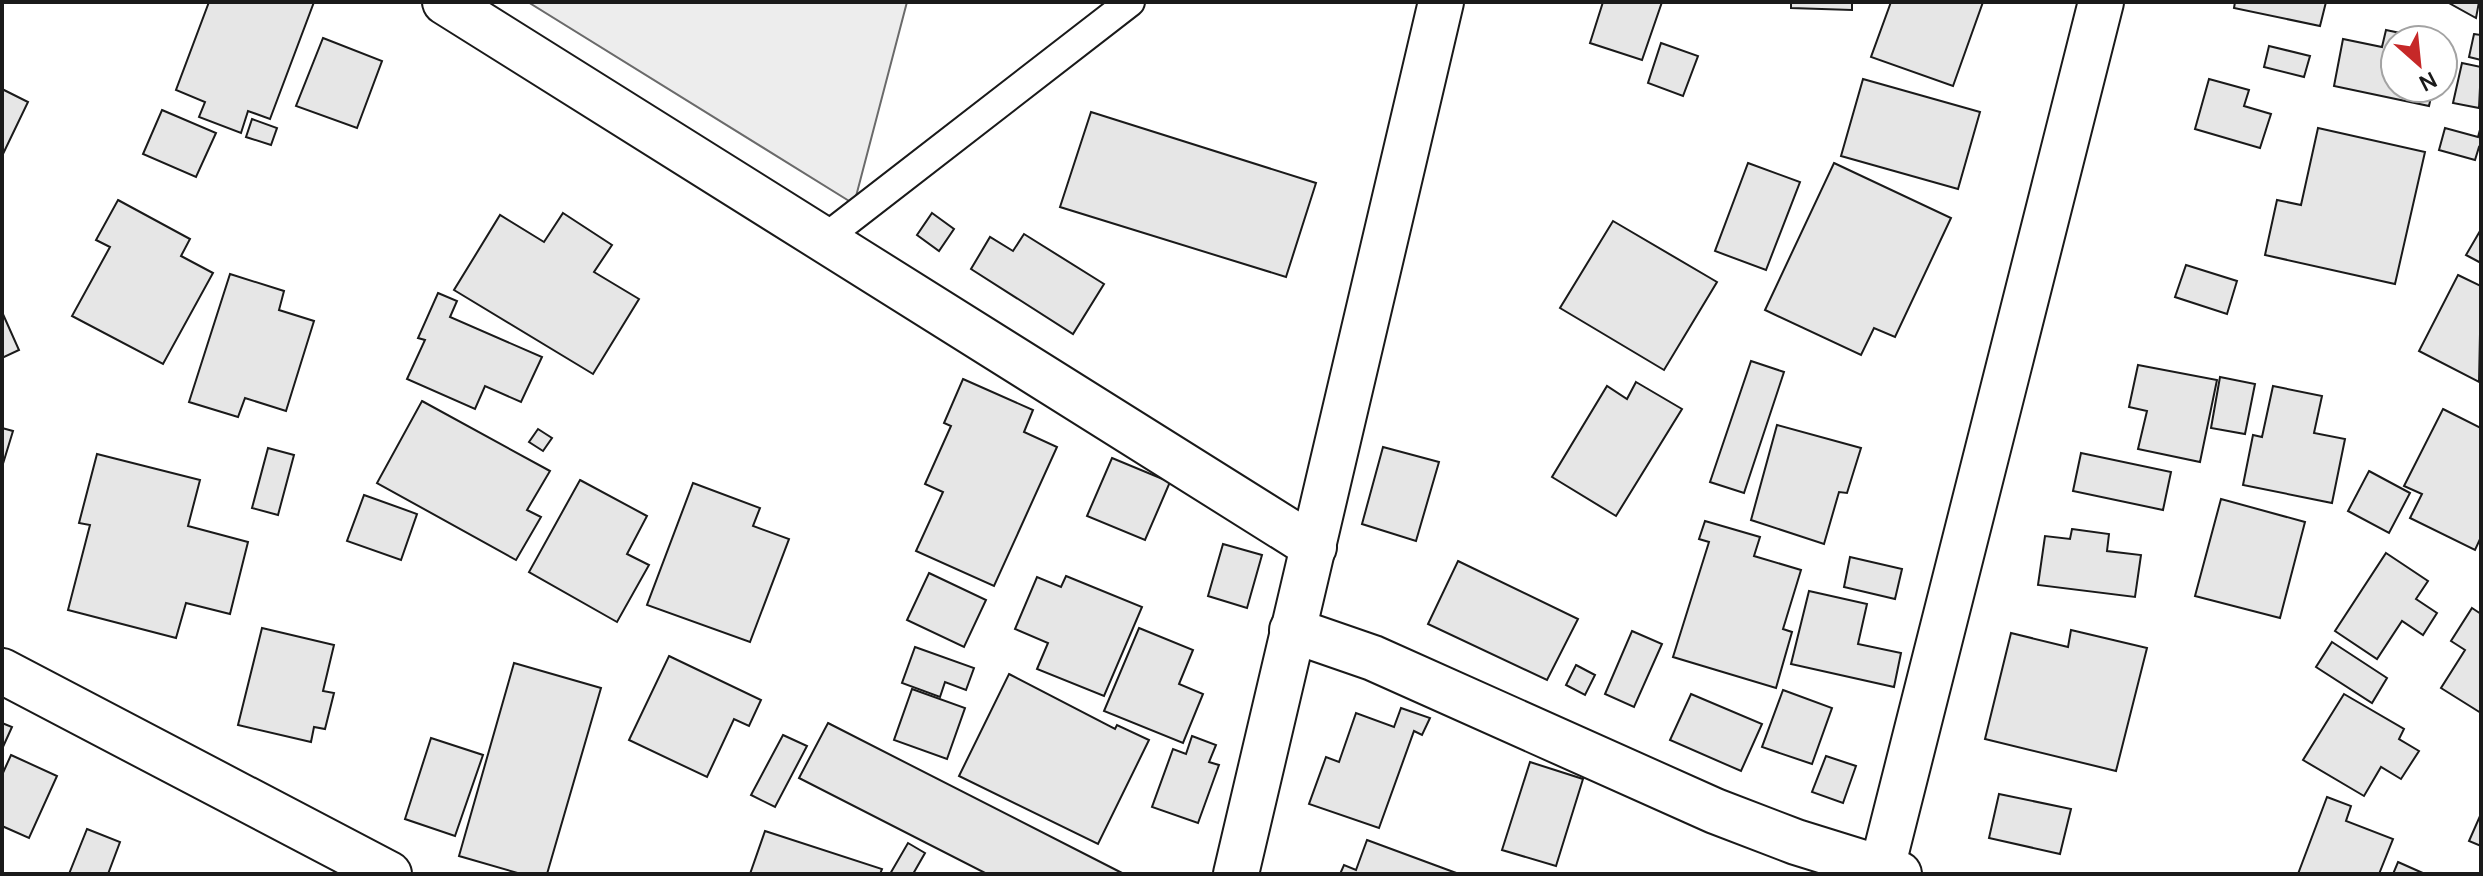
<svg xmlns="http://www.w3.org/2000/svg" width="2483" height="876" font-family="Manrope,sans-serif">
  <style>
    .built { fill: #ededed; stroke: #6a6a6a; stroke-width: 2 }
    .building { fill: #e6e6e6; stroke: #1a1a1a; stroke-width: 2 }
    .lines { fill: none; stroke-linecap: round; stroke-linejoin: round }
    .lane-casing { stroke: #1a1a1a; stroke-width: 32 }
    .street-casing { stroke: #1a1a1a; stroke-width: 48 }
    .lane { stroke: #fff; stroke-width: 28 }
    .street { stroke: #fff; stroke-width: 44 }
  </style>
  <rect width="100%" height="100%" fill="#fff"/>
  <!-- built -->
  <polygon class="built" points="528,2 907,2 854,204"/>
  <!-- building -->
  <g class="building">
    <polygon points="209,2 314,2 270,119 248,111 241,133 199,117 205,102 176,90"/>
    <polygon points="1603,2 1662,2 1642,60 1590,43"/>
    <polygon points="1791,2 1852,2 1852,10 1791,8"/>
    <polygon points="1891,2 1983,2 1953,86 1871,57"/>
    <polygon points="2235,2 2326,2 2320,26 2234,8"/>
    <polygon points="2479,2 2476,18 2449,3 2450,2"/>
    <polygon points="2386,30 2405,34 2403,40 2395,40 2395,88 2433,88 2429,106 2334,86 2343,39 2382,47"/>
    <polygon points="2474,34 2481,35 2481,60 2469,57"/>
    <polygon points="323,38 382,61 357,128 296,106"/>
    <polygon points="1661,43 1698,56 1683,96 1648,83"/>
    <polygon points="2269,46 2310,56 2304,77 2264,67"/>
    <polygon points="2462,63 2481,67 2479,108 2453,103"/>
    <polygon points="1863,79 1980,112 1958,189 1841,156"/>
    <polygon points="2209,79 2249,90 2244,106 2271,114 2260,148 2195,129"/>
    <polygon points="2,89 28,102 2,156"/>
    <polygon points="162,110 216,133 196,177 143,154"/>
    <polygon points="1091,112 1316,183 1286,277 1060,207"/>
    <polygon points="252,119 277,128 271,145 246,137"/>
    <polygon points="2481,126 2481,148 2479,147 2475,160 2439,150 2445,128 2478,137"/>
    <polygon points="2318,128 2425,152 2395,284 2265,255 2277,200 2301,205"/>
    <polygon points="1748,163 1800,182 1766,270 1715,251"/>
    <polygon points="1834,163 1951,218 1895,337 1874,328 1861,355 1765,310"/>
    <polygon points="118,200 190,239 181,256 213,273 163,364 72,316 110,247 96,240"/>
    <polygon points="563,213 612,245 594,272 639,299 593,374 454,290 500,215 544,242"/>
    <polygon points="932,213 954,229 939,251 917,235"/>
    <polygon points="1613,221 1717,282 1664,370 1560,308"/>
    <polygon points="2480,231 2481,231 2481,263 2466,255"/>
    <polygon points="1024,234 1104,284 1073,334 971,269 990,237 1013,251"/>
    <polygon points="2186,265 2237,281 2227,314 2175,297"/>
    <polygon points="230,274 284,291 279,310 314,321 286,411 245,398 238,417 189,402"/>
    <polygon points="2458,275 2481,286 2479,382 2419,351"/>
    <polygon points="438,293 457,301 450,317 542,357 521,402 485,386 475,409 407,379 425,340 418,338"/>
    <polygon points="2,312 19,350 2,358"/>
    <polygon points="1751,361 1784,372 1744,493 1710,482"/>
    <polygon points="2138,365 2217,380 2200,462 2138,449 2147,411 2129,407"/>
    <polygon points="2220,377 2255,384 2245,434 2211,428"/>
    <polygon points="963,379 1033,410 1024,432 1057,447 994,586 916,551 943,492 925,484 951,426 944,423"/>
    <polygon points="1636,382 1682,409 1616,516 1552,477 1607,386 1627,399"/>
    <polygon points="2273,386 2322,396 2314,433 2345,439 2332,503 2243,485 2253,435 2262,437"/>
    <polygon points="422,401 550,471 527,510 541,517 516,560 377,483"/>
    <polygon points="2443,409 2481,428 2481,537 2475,550 2410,518 2422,494 2404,486"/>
    <polygon points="1777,425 1861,448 1847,493 1839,492 1824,544 1751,520"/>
    <polygon points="2,428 13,431 2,467"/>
    <polygon points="538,429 552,438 543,451 529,442"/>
    <polygon points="1383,447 1439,462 1416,541 1362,524"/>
    <polygon points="268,448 294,455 278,515 252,508"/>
    <polygon points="2081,453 2171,472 2163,510 2073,491"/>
    <polygon points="97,454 200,480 188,526 248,542 230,614 186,603 176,638 68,610 90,525 79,523"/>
    <polygon points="1112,458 1170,482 1145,540 1087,516"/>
    <polygon points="2369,471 2410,493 2389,533 2348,511"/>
    <polygon points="580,480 647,516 627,554 649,565 617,622 529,572"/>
    <polygon points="693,483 760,508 753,526 789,539 750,642 647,605"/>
    <polygon points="364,495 417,514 401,560 347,541"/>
    <polygon points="2221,499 2305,522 2280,618 2195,596"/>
    <polygon points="1705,521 1760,537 1754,556 1801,570 1783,629 1792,632 1776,688 1673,657 1709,542 1699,539"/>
    <polygon points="2072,529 2109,534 2107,551 2141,555 2135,597 2038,585 2045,536 2070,539"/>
    <polygon points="1223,544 1262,555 1247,608 1208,596"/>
    <polygon points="2386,553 2428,581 2416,599 2437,613 2423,635 2402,621 2377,659 2335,631"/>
    <polygon points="1850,557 1902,569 1895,599 1844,587"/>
    <polygon points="1458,561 1578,619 1547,680 1428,624"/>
    <polygon points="929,573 986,600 964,647 907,620"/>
    <polygon points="1066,576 1142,607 1104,696 1037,669 1048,643 1015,629 1037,577 1061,587"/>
    <polygon points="1809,591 1867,604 1858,644 1901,653 1894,687 1791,664"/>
    <polygon points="2472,608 2481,614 2481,713 2441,688 2465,650 2451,641"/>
    <polygon points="262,628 334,645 323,691 334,693 325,729 314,727 311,742 238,725"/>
    <polygon points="1139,628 1193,650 1179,684 1203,694 1183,743 1104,711"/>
    <polygon points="2071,630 2147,648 2116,771 1985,739 2011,633 2068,647"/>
    <polygon points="1632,631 1662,644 1634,707 1605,694"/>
    <polygon points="2332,642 2387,678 2372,703 2316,667"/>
    <polygon points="915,647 974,668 966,690 945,682 940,697 902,683"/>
    <polygon points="669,656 761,700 749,726 734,719 707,777 629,740"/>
    <polygon points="514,663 601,688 547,874 521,874 459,856"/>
    <polygon points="1576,665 1595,675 1585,695 1566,685"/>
    <polygon points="1009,674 1115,729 1117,725 1149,740 1098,844 959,776"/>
    <polygon points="912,689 965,708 947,759 894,740"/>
    <polygon points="1783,690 1832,708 1812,764 1762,747"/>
    <polygon points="1691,694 1762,724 1741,771 1670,740"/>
    <polygon points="2344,694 2404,729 2399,739 2419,751 2401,779 2381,767 2364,796 2303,760"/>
    <polygon points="1401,708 1430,718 1422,735 1414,731 1379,828 1309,804 1326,757 1339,762 1356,713 1394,727"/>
    <polygon points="2,723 12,727 2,749"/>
    <polygon points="828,723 1124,874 987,874 799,778"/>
    <polygon points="783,735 807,746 775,807 751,795"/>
    <polygon points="1192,736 1216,745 1209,762 1219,765 1198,823 1152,807 1173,749 1186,754"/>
    <polygon points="431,738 483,755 455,836 405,819"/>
    <polygon points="11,755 57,776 29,838 2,826 2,775"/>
    <polygon points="1826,756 1856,766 1843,803 1812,792"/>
    <polygon points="1530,762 1583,779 1556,866 1502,850"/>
    <polygon points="1999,794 2071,809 2060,854 1989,838"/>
    <polygon points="2327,797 2351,806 2346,821 2393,839 2379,874 2298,874"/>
    <polygon points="2480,816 2481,816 2481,846 2469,841"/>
    <polygon points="87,829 120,842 108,874 69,874"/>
    <polygon points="765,831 882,869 880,874 750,874"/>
    <polygon points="1367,840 1459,874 1340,874 1344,865 1356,870"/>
    <polygon points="908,843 925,853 913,874 890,874"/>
    <polygon points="2398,862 2425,874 2393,874"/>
  </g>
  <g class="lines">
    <!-- lane casing -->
    <g class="lane-casing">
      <polyline id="lane" points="824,239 1130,2"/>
    </g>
    <!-- street casing -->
    <g class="street-casing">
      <g id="street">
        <polyline points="445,2 1314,547"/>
        <polyline points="1292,630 1373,658 1715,811 1796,842 1899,874"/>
        <polyline points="2,671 389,874"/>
        <polyline points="1882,868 2101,2"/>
        <polyline points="1236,874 1441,2"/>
      </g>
    </g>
    <!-- lane -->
    <use href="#lane" class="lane"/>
    <!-- street -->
    <use href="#street" class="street"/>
  </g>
  <!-- border -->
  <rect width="2483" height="876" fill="none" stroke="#1a1a1a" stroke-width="8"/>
  <!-- north arrow -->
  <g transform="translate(2419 64) rotate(153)"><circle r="38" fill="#ffffff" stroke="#a3a3a3" stroke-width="2"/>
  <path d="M0-6L14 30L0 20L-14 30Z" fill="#c62828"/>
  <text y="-12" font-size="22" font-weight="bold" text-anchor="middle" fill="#1a1a1a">N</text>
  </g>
</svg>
